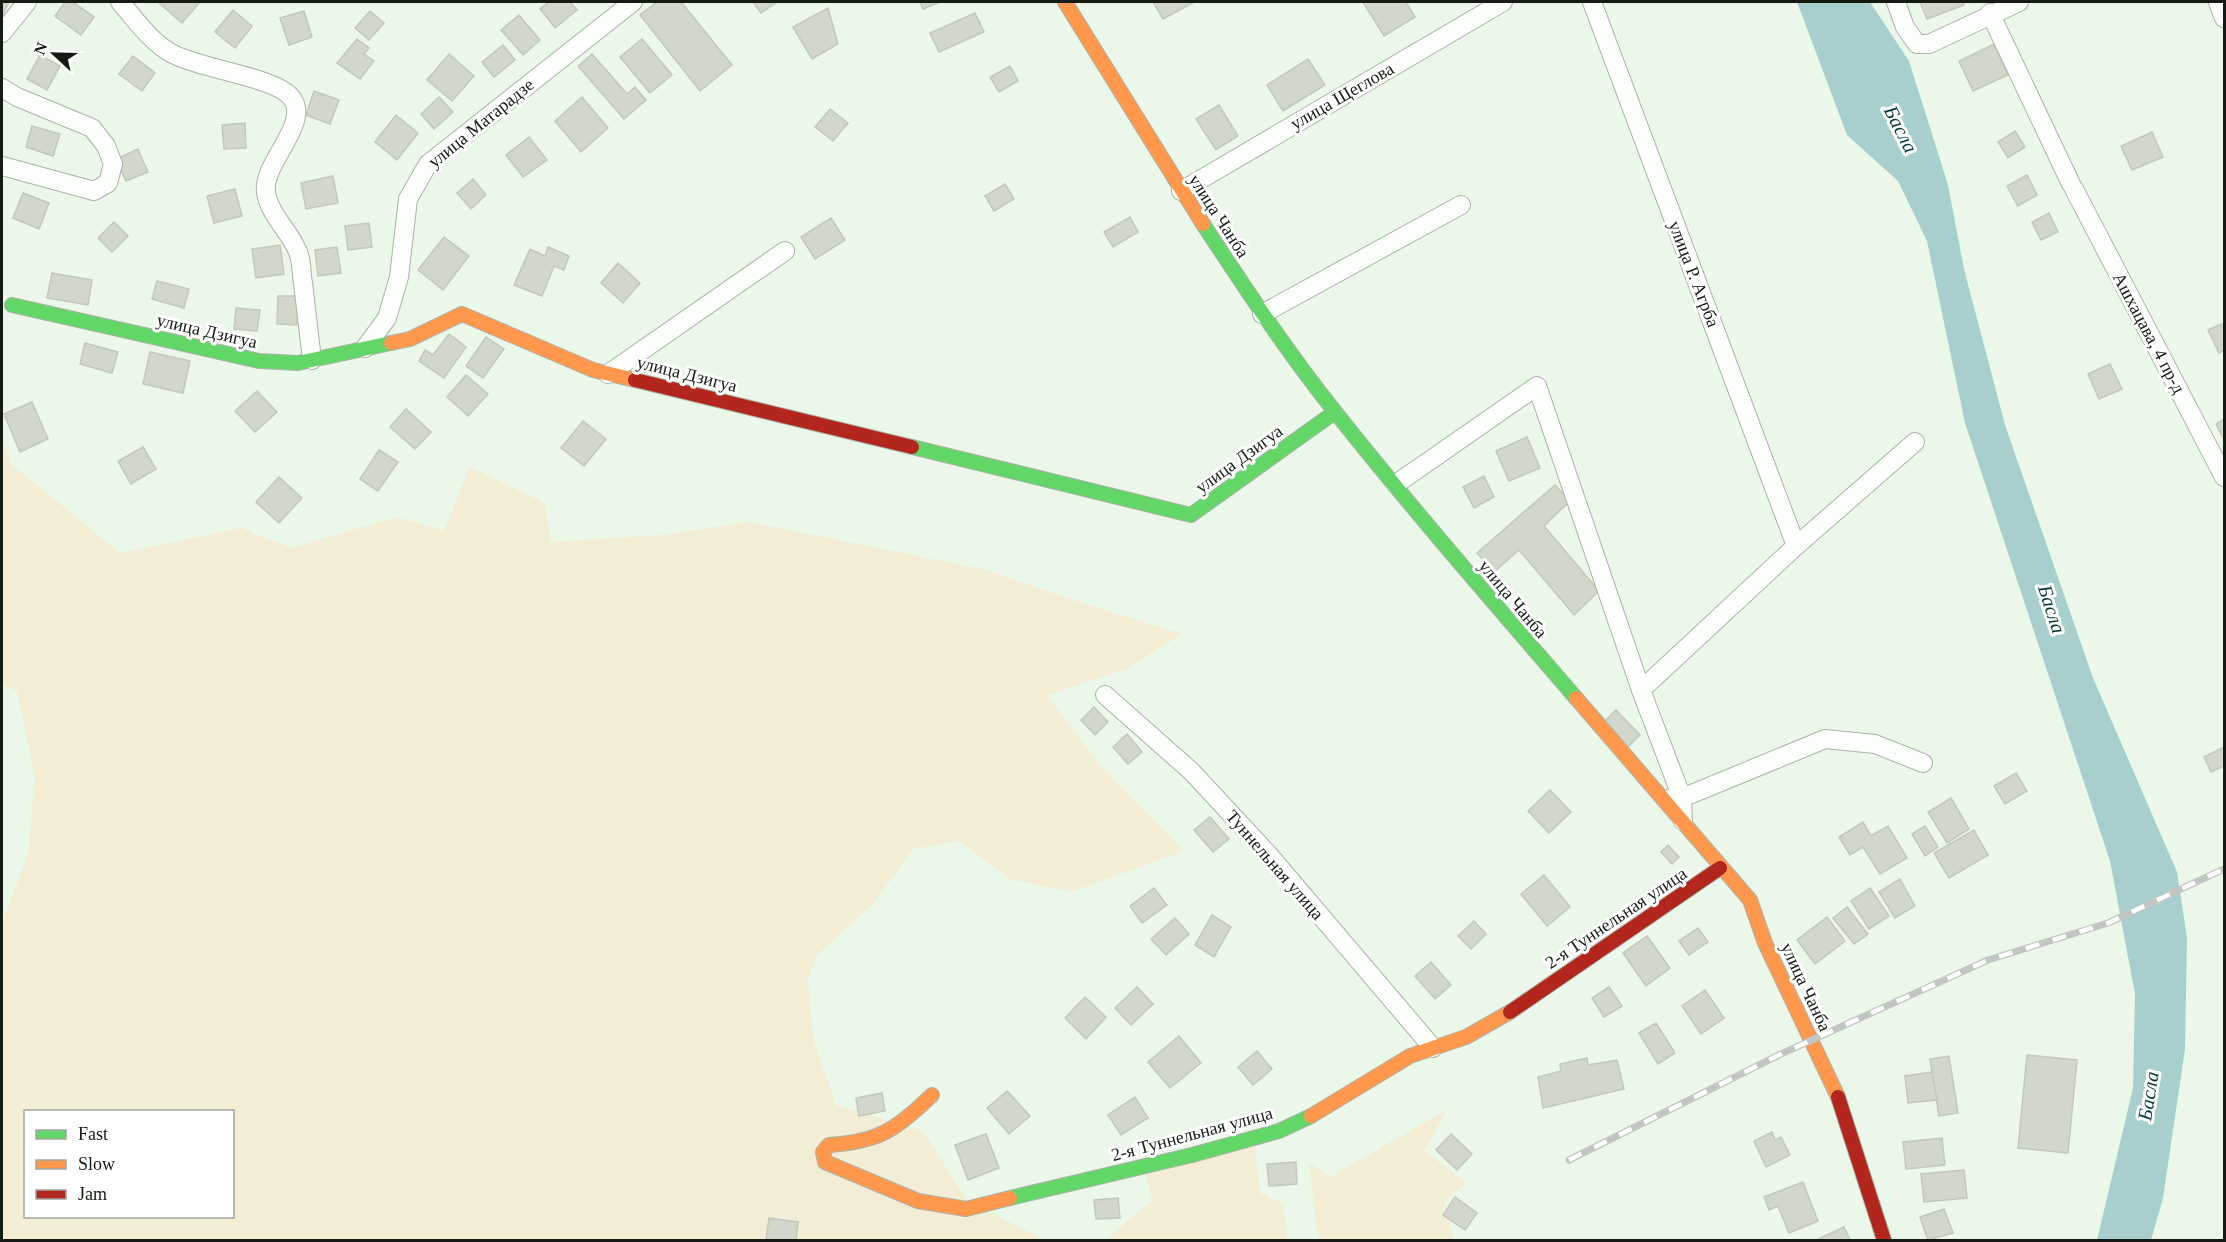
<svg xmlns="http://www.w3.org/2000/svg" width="2226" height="1242" font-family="Georgia,serif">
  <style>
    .green { fill: #f2edd4; fill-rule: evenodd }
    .water { fill: #a8cfcd }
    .building { fill: #d1d7cb; stroke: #c2c8bb; stroke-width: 1.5 }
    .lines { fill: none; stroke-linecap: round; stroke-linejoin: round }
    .street-casing { stroke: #aab3a8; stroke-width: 20 }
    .fast-casing { stroke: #aab3a8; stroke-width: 16 }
    .slow-casing { stroke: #aab3a8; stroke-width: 16 }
    .jam-casing { stroke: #aab3a8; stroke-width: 16 }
    .street { stroke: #fcfefc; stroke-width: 18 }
    .fast { stroke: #63d668; stroke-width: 14 }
    .slow { stroke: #ff974d; stroke-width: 14 }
    .jam { stroke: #b3261e; stroke-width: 14 }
    .rail-casing { stroke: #c2c6c2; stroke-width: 7 }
    .rail { stroke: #fff; stroke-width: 4.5; stroke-dasharray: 14; stroke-linecap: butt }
    .labels { text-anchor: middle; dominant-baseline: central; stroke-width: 6; stroke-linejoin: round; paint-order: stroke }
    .street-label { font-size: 18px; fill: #131b12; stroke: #fff }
    .water-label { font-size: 20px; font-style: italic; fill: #05383b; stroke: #fff }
  </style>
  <rect width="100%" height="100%" fill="#ebf7e9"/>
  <!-- green -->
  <g class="green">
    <path d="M2,440L11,464L120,553L241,528L291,548L397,517L444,531L470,467L545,503L551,542L664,535L748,522L986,570L1079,602L1182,634L1126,669L1047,695L1098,763L1184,851L1071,892L1010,879L959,841L913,849L875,902L817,955L808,979L813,1038L836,1105L923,1131L968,1202L1046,1240H2V922L28,855L35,777L17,691L2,684ZM26,1112H232V1216H26Z"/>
    <polygon points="1448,1109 1424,1151 1466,1183 1444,1201 1454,1240 1318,1240 1309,1163 1330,1177"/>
    <polygon points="1255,1146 1260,1193 1283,1203 1287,1240 1105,1240 1152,1201 1146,1175"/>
  </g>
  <!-- water -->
  <polygon class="water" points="1797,2 1870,2 1909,61 1948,185 1964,269 2005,425 2093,678 2177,872 2187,938 2185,1049 2163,1198 2151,1240 2097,1240 2133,1088 2135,994 2110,861 1965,423 1927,241 1898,181 1847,135"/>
  <!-- building -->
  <g class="building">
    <polygon points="2,2 9,2 2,16"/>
    <polygon points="65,2 73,2 94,17 81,35 55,16"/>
    <polygon points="160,2 200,2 182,23 159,3"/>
    <polygon points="549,2 570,2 577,10 555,28 540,9"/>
    <polygon points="657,2 681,2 732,65 700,91 640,15"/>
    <polygon points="753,2 777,2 761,13"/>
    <polygon points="920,2 940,2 923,9"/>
    <polygon points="1153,2 1194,2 1163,19"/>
    <polygon points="1363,2 1406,2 1415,17 1384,36"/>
    <polygon points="1920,2 1963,2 1964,5 1927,19"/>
    <polygon points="828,8 838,44 812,59 793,27"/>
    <polygon points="233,10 252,26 235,48 215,32"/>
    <polygon points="304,11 312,37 289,45 280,18"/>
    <polygon points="370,11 384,23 369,40 355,28"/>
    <polygon points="975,13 984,32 939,52 930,33"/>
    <polygon points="519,15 540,40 523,55 501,30"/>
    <polygon points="357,39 369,48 364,54 374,61 360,79 337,63"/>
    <polygon points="642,39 672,75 650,93 620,57"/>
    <polygon points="1994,44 2008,75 1973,91 1959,61"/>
    <polygon points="503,45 515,60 494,77 482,62"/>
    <polygon points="449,54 474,76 452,101 427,80"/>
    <polygon points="592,54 627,94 635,87 646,100 624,119 578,66"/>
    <polygon points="40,55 60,66 47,90 27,79"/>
    <polygon points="133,56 155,73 142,91 119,74"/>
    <polygon points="1308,59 1325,85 1283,111 1267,85"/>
    <polygon points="1010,66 1018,81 999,92 990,77"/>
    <polygon points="314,91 339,100 330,124 306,115"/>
    <polygon points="439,97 453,112 434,129 421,114"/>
    <polygon points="582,97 608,128 581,152 555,121"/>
    <polygon points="1219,105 1238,136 1216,150 1196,119"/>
    <polygon points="830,109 848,123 833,141 815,127"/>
    <polygon points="396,115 418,133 397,160 375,142"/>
    <polygon points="245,123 246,148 224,149 222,125"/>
    <polygon points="32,126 60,134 53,156 26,147"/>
    <polygon points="2015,131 2025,147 2008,158 1998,142"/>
    <polygon points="2152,132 2163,157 2132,170 2121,146"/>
    <polygon points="529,137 547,160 523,177 506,155"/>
    <polygon points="138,149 148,172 126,181 116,159"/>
    <polygon points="2027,175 2037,195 2018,206 2007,186"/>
    <polygon points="333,176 338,203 306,209 301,183"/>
    <polygon points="473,179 486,195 471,209 457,193"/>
    <polygon points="1005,184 1014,199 994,211 985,196"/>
    <polygon points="235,189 242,216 214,223 207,196"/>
    <polygon points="23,193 49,203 39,229 13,218"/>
    <polygon points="2049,213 2058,232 2041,240 2032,222"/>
    <polygon points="1130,217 1138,232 1113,247 1104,232"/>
    <polygon points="831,218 845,240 815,259 801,237"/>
    <polygon points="114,222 128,236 112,252 98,238"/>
    <polygon points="369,223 372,247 348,250 345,226"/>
    <polygon points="444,237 469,256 443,290 418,270"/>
    <polygon points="280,245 284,274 256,278 252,249"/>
    <polygon points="337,247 341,273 318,276 315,250"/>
    <polygon points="548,247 569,256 564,270 554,266 542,296 514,285 530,249 545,256"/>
    <polygon points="618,263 640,283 623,303 601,283"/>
    <polygon points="52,273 92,280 88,305 47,298"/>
    <polygon points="157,281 189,289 184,308 152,299"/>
    <polygon points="278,296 298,296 297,325 277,324"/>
    <polygon points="236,308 260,310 257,331 234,329"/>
    <polygon points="2224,323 2224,350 2219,353 2208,330"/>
    <polygon points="449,334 466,347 444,378 419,361 425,350 433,355"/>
    <polygon points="486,337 504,349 483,378 466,366"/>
    <polygon points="85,343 118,352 112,373 80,364"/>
    <polygon points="150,352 190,361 183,393 143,384"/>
    <polygon points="2110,364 2122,389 2099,399 2088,374"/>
    <polygon points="466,375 488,394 468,416 447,397"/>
    <polygon points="257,391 277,412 255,432 235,411"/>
    <polygon points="32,402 48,439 20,452 4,414"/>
    <polygon points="406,409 431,432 415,449 390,427"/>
    <polygon points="2224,419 2224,440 2216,424"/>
    <polygon points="583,421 606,439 584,466 561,448"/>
    <polygon points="1527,437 1540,468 1509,481 1496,451"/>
    <polygon points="143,447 156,469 131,484 118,461"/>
    <polygon points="379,450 398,462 378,491 360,479"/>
    <polygon points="1484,476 1494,497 1474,508 1463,487"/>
    <polygon points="279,477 302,498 279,523 256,502"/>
    <polygon points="1555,485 1570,501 1544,526 1599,591 1574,615 1519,550 1494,572 1477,553"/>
    <polygon points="1094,707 1108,722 1095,735 1081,720"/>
    <polygon points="1616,710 1640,735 1626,749 1602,724"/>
    <polygon points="1127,734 1142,752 1128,764 1113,747"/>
    <polygon points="2224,747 2224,766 2211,772 2204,757"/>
    <polygon points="2016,773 2027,791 2005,804 1994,786"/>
    <polygon points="1550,790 1571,812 1549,833 1528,811"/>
    <polygon points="1951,798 1969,829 1947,843 1928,812"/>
    <polygon points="1210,817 1229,839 1213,852 1194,830"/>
    <polygon points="1863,822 1871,836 1888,826 1907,858 1880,874 1863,847 1850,855 1839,837"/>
    <polygon points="1925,826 1938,847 1925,856 1912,834"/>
    <polygon points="1974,830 1988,855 1949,878 1934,853"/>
    <polygon points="1668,845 1679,857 1672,864 1661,852"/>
    <polygon points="1544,875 1570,907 1547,926 1521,894"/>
    <polygon points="1900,879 1915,906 1895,918 1879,892"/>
    <polygon points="1154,888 1167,905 1142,923 1130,906"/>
    <polygon points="1870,888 1889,916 1869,929 1851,901"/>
    <polygon points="1847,907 1868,934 1854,944 1833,918"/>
    <polygon points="1212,915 1231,927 1214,957 1195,945"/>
    <polygon points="1827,917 1845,941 1815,964 1797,940"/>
    <polygon points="1175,918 1189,934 1166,955 1151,939"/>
    <polygon points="1474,921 1486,934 1471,949 1458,936"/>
    <polygon points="1698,928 1708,942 1689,955 1679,941"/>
    <polygon points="1647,936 1670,968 1646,986 1623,953"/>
    <polygon points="1431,962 1451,985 1435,999 1415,976"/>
    <polygon points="1137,987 1153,1004 1131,1025 1115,1008"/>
    <polygon points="1609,987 1622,1006 1604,1017 1592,998"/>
    <polygon points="1705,990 1724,1018 1701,1034 1682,1006"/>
    <polygon points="1085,997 1106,1017 1086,1039 1065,1018"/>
    <polygon points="1656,1023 1675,1053 1658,1064 1639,1033"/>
    <polygon points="1179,1036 1201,1063 1170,1088 1148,1062"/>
    <polygon points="1257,1051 1272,1069 1253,1085 1238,1067"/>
    <polygon points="2027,1055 2077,1060 2068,1153 2018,1148"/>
    <polygon points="1949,1056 1958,1113 1939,1116 1930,1059"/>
    <polygon points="1587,1058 1588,1065 1617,1060 1624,1089 1543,1108 1538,1077 1561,1071 1560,1064"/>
    <polygon points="1932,1072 1937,1100 1908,1103 1905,1076"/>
    <polygon points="1007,1091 1030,1116 1009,1134 987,1108"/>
    <polygon points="882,1093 885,1111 859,1116 856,1098"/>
    <polygon points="1135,1097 1148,1118 1121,1135 1108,1115"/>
    <polygon points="1772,1132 1775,1140 1781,1137 1790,1155 1766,1167 1754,1141"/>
    <polygon points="986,1134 999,1168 968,1180 955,1145"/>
    <polygon points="1451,1134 1472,1154 1457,1170 1436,1150"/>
    <polygon points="1942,1138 1945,1165 1906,1169 1903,1142"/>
    <polygon points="1296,1162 1297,1184 1269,1186 1267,1164"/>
    <polygon points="1964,1170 1967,1198 1924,1202 1921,1174"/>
    <polygon points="1803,1182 1818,1221 1789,1233 1778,1206 1769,1210 1764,1197"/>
    <polygon points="1455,1197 1477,1213 1465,1230 1443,1215"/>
    <polygon points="1118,1198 1120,1218 1096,1219 1094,1200"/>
    <polygon points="1944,1209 1953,1233 1928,1240 1920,1217"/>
    <polygon points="769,1218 798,1222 796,1240 766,1240"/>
    <polygon points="1844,1227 1850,1240 1816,1240"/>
  </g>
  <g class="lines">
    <!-- street casing -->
    <g class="street-casing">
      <g id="street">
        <path d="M120,2C136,20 150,41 171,53C200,69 273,77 290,96C314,121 262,162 266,192C269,215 290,231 298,252C302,261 301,273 303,283C306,309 309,334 312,360"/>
        <polyline points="1592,2 1796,546"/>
        <polyline points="1896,2 1905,27 1917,44 1929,44 2019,2"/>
        <polyline points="2218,2 2224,18"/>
        <polyline points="1990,13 2071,184"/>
        <polyline points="2,33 27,2"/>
        <polyline points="2,88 17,97 92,128 106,146 113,164 108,183 94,191 2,166"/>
        <polyline points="2074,189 2224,477"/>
        <polyline points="1181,191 1503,2"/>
        <polyline points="1262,314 1461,205"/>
        <polyline points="365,348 387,318 399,277 408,199 428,164 633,2"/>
        <polyline points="608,374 785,251"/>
        <polyline points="1396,484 1537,386 1641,690 1682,798 1683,821"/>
        <polyline points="1641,690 1796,546 1915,442"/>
        <polyline points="1105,695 1191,771 1269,855 1433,1048"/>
        <polyline points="1671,798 1682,798 1825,739 1875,744 1923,763"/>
      </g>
    </g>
    <!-- fast casing -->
    <g class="fast-casing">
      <g id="fast">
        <path d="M1203,224C1245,288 1288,353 1336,413C1413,510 1495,604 1576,698"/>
        <polyline points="12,305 259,361 298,363 391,343"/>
        <polyline points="912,447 1191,515 1335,412"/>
        <polyline points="1010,1198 1192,1155 1279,1131 1311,1116"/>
      </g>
    </g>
    <!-- slow casing -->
    <g class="slow-casing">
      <g id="slow">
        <polyline points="1065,2 1203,224"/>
        <polyline points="391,343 410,339 462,314 593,370 635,380"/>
        <polyline points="1576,698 1750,900 1765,943 1838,1097"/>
        <path d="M932,1095C897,1129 879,1142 829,1145L823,1152L825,1162L918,1201L966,1209L1010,1198"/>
        <polyline points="1311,1116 1410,1056 1466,1037 1510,1012"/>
      </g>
    </g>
    <!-- jam casing -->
    <g class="jam-casing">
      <g id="jam">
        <polyline points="635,380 912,447"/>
        <polyline points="1510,1012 1720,868"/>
        <polyline points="1838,1097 1884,1240"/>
      </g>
    </g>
    <!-- street -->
    <use href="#street" class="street"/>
    <!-- fast -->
    <use href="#fast" class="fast"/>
    <!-- slow -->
    <use href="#slow" class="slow"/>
    <!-- jam -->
    <use href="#jam" class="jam"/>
    <!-- rail casing -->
    <g class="rail-casing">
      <polyline id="rail" points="1569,1160 1781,1054 1988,960 2108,923 2224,869"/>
    </g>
    <!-- rail -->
    <use href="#rail" class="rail"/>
  </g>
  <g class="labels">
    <!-- street labels -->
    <g class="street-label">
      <text transform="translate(1342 96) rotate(-30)">улица Щеглова</text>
      <text transform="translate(481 123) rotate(-39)">улица Матарадзе</text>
      <text transform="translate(1219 216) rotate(57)">улица Чанба</text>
      <text transform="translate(1694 274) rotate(69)">улица Р. Агрба</text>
      <text transform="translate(207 331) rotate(13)">улица Дзигуа</text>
      <text transform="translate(2149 333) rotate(62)">Ашхацава, 4 пр-д</text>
      <text transform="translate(687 374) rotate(14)">улица Дзигуа</text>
      <text transform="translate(1239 459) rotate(-36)">улица Дзигуа</text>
      <text transform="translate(1513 599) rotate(50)">улица Чанба</text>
      <text transform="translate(1275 865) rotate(49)">Туннельная улица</text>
      <text transform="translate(1616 918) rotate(-34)">2-я Туннельная улица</text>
      <text transform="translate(1806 987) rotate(65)">улица Чанба</text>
      <text transform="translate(1192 1134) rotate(-15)">2-я Туннельная улица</text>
    </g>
    <!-- water labels -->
    <g class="water-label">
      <text transform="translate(1901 129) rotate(63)">Басла</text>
      <text transform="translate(2052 609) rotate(72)">Басла</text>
      <text transform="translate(2148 1096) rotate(-81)">Басла</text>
    </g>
  </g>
  <!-- border -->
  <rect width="2226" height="1242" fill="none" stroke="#131b12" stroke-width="6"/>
  <!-- legend -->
  <rect x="24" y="1110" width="210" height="108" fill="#ffffff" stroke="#a1a4a0" stroke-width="1.5"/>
  <rect x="36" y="1130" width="30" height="9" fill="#63d668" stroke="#a1a4a0" stroke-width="1.5"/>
  <text x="78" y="1140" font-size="18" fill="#131b12">Fast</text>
  <rect x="36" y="1160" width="30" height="9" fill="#ff974d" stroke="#a1a4a0" stroke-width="1.5"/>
  <text x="78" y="1170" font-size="18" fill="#131b12">Slow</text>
  <rect x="36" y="1190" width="30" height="9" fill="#b3261e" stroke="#a1a4a0" stroke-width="1.5"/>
  <text x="78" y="1200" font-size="18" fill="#131b12">Jam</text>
  <!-- north arrow -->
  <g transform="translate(54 54) rotate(292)" stroke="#ffffff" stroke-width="4.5" paint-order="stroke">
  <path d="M0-4.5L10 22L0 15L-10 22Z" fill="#131b12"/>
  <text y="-9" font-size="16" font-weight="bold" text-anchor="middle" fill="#131b12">N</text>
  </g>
</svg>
